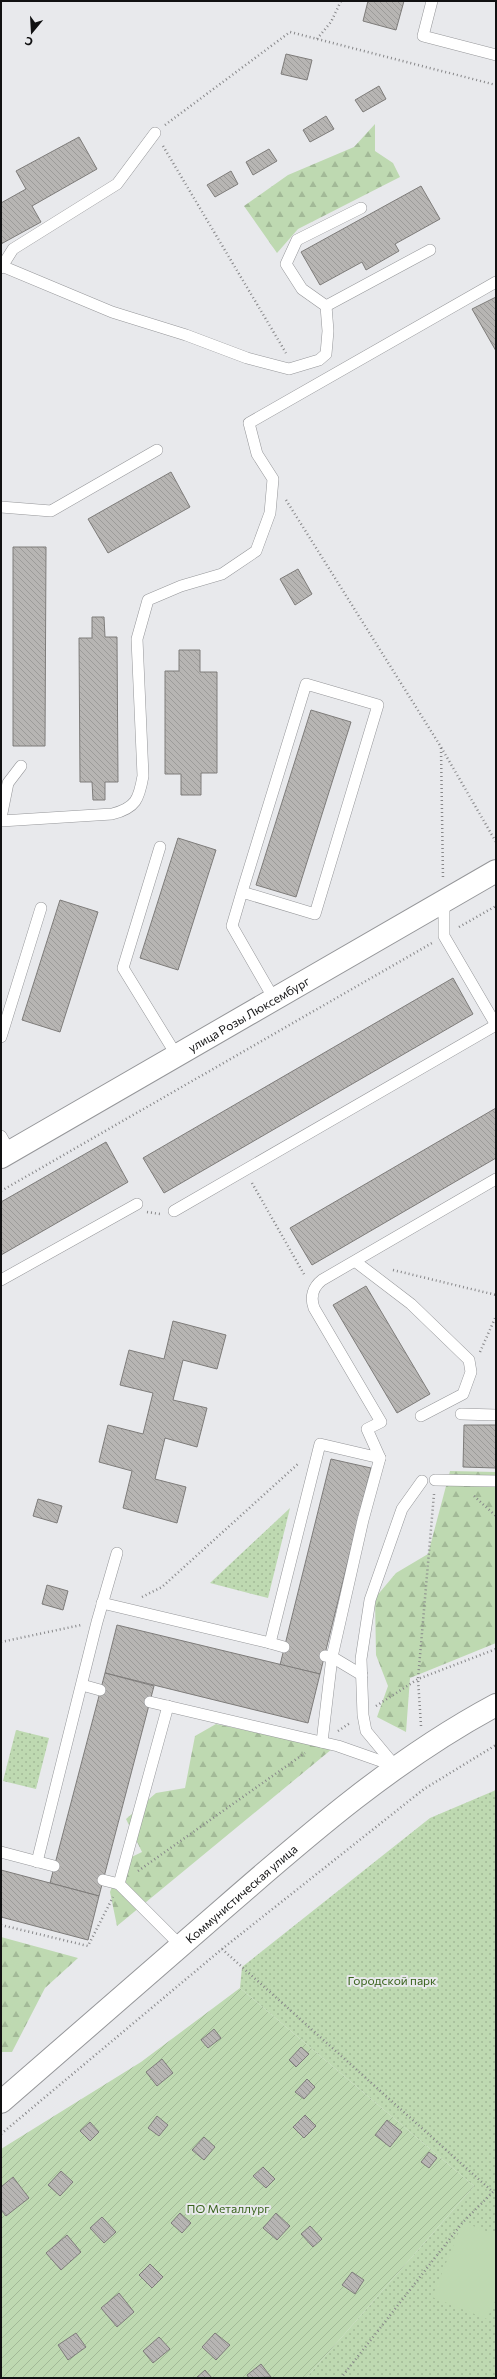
<svg xmlns="http://www.w3.org/2000/svg" width="497" height="2379" font-family="Commissioner,sans-serif">
  <style>
    .grass { fill: url(#grass-dots) }
    .forest { fill: url(#forest-firs) }
    .garden { fill: url(#garden-furrows) }
    .pitch { fill: #bed9b1 }
    .building { fill: url(#building-back-hatch); stroke: #7e7c7a }
    .lines { fill: none; stroke-linecap: round; stroke-linejoin: round }
    .lane-casing { stroke: #959699; stroke-width: 12 }
    .secondary-casing { stroke: #959699; stroke-width: 24 }
    .path { stroke: #878789; stroke-width: 2.5; stroke-dasharray: 1 3; stroke-linecap: butt }
    .lane { stroke: #fff; stroke-width: 11 }
    .secondary { stroke: #fff; stroke-width: 22 }
    .labels { text-anchor: middle; dominant-baseline: central; stroke-width: 4; stroke-linejoin: round; paint-order: stroke }
    .street-label { font-size: 12px; fill: #111112; stroke: #e8e9ec }
    .park-label { font-size: 12px; fill: #39631d; stroke: #e8e9ec }
  </style>
  <defs>
    <pattern id="grass-dots" width="8" height="8" patternUnits="userSpaceOnUse"><rect width="8" height="8" fill="#bed9b1"/><path d="M2 2h.1M6 6h.1" fill="none" stroke="#a2b997" stroke-width="1.8" stroke-linecap="round"/></pattern>
    <pattern id="forest-firs" width="22" height="20" patternUnits="userSpaceOnUse"><rect width="22" height="20" fill="#bed9b1"/><path d="M5 1l3.5 6h-7zM16 11l3.5 6h-7z" fill="#a2b997"/></pattern>
    <pattern id="garden-furrows" width="10" height="10" patternUnits="userSpaceOnUse"><rect width="10" height="10" fill="#bed9b1"/><path d="M-1 1l2-2M0 10L10 0M9 11l2-2" fill="none" stroke="#a2b997"/></pattern>
    <pattern id="building-back-hatch" width="6" height="6" patternUnits="userSpaceOnUse"><rect width="6" height="6" fill="#b7b5b3"/><path d="M-1 5l2 2M0 0l6 6M5-1l2 2" fill="none" stroke="#9c9b99"/></pattern>
  </defs>
  <rect width="100%" height="100%" fill="#e8e9ec"/>
  <!-- grass -->
  <g class="grass">
    <polygon points="290,1508 268,1598 210,1583"/>
    <polygon points="16,1730 49,1738 36,1789 3,1781"/>
    <polygon points="496,1790 496,2378 306,2378 474,2186 240,1988 242,1967 430,1818"/>
  </g>
  <!-- forest -->
  <g class="forest">
    <polygon points="375,124 375,151 393,163 400,177 298,229 277,253 244,206 288,175 354,147"/>
    <polygon points="450,1471 496,1472 496,1643 410,1678 406,1732 377,1717 388,1686 376,1655 375,1598 396,1573 428,1554"/>
    <polygon points="216,1724 332,1749 117,1926 110,1892 121,1862 142,1852 126,1819 156,1793 185,1788 195,1736"/>
    <polygon points="1,1937 78,1958 45,1988 12,2052 1,2052"/>
  </g>
  <!-- garden -->
  <polygon class="garden" points="240,1988 474,2186 306,2378 1,2378 1,2149 141,2062"/>
  <!-- pitch -->
  <polygon class="pitch" points="463,2222 496,2235 496,2299 487,2319 432,2297"/>
  <!-- building -->
  <g class="building">
    <polygon points="368,1 404,1 396,30 363,21"/>
    <polygon points="286,54 312,60 307,80 281,74"/>
    <polygon points="379,86 386,99 363,112 355,100"/>
    <polygon points="326,116 334,129 310,142 303,130"/>
    <polygon points="79,137 97,169 32,206 41,222 1,244 1,203 26,189 16,171"/>
    <polygon points="269,149 277,161 253,175 246,162"/>
    <polygon points="231,171 238,184 215,197 207,185"/>
    <polygon points="421,186 440,219 395,244 399,251 366,270 362,262 320,285 301,252"/>
    <polygon points="496,297 496,351 472,309"/>
    <polygon points="171,472 190,507 108,553 88,519"/>
    <polygon points="13,547 46,547 45,746 13,746"/>
    <polygon points="298,569 312,594 295,605 280,579"/>
    <polygon points="92,617 104,617 105,637 117,637 118,782 105,782 105,800 93,800 92,782 80,782 79,638 92,638"/>
    <polygon points="179,650 200,650 200,672 217,672 217,773 201,773 201,795 181,795 181,774 165,774 165,671 179,671"/>
    <polygon points="311,710 351,722 296,897 256,885"/>
    <polygon points="178,838 216,850 178,970 140,958"/>
    <polygon points="60,900 98,912 60,1032 22,1020"/>
    <polygon points="453,978 473,1014 164,1193 143,1158"/>
    <polygon points="496,1108 496,1158 312,1265 290,1228"/>
    <polygon points="106,1142 128,1182 1,1255 1,1202"/>
    <polygon points="366,1286 430,1394 397,1413 333,1305"/>
    <polygon points="173,1321 226,1335 217,1369 183,1360 173,1400 207,1408 197,1447 165,1438 155,1479 186,1487 177,1523 123,1508 132,1471 99,1462 108,1425 143,1434 153,1393 120,1385 129,1350 164,1359"/>
    <polygon points="464,1425 496,1425 496,1468 463,1467"/>
    <polygon points="331,1459 371,1468 320,1674 280,1665"/>
    <polygon points="38,1499 62,1506 57,1523 33,1516"/>
    <polygon points="47,1585 68,1591 63,1610 42,1604"/>
    <polygon points="117,1625 320,1674 308,1723 105,1673"/>
    <polygon points="105,1673 154,1686 99,1896 50,1883"/>
    <polygon points="1,1870 99,1896 88,1940 1,1917"/>
    <polygon points="214,2029 221,2038 208,2048 201,2040"/>
    <polygon points="301,2047 309,2054 296,2067 289,2060"/>
    <polygon points="162,2059 173,2073 157,2086 146,2072"/>
    <polygon points="307,2079 315,2087 304,2099 295,2092"/>
    <polygon points="305,2115 316,2126 304,2138 293,2127"/>
    <polygon points="157,2116 168,2125 159,2136 148,2128"/>
    <polygon points="387,2120 402,2132 390,2147 375,2135"/>
    <polygon points="90,2122 99,2132 90,2141 80,2131"/>
    <polygon points="204,2137 215,2147 204,2160 192,2150"/>
    <polygon points="429,2152 437,2158 429,2168 421,2162"/>
    <polygon points="263,2167 275,2179 266,2188 253,2176"/>
    <polygon points="61,2171 73,2182 60,2196 48,2185"/>
    <polygon points="13,2177 29,2198 6,2216 1,2210 1,2187"/>
    <polygon points="180,2213 191,2223 182,2233 171,2223"/>
    <polygon points="276,2213 290,2226 277,2240 263,2228"/>
    <polygon points="102,2217 116,2232 104,2243 90,2228"/>
    <polygon points="310,2226 322,2239 313,2247 301,2234"/>
    <polygon points="67,2235 81,2252 61,2270 46,2253"/>
    <polygon points="150,2264 163,2277 152,2288 139,2275"/>
    <polygon points="352,2272 364,2280 355,2294 342,2285"/>
    <polygon points="119,2293 134,2312 117,2327 101,2308"/>
    <polygon points="76,2333 86,2347 68,2360 58,2345"/>
    <polygon points="215,2333 230,2345 216,2360 202,2347"/>
    <polygon points="159,2337 170,2349 153,2363 143,2351"/>
    <polygon points="261,2364 271,2377 249,2378 247,2375"/>
    <polygon points="205,2370 212,2378 196,2378"/>
  </g>
  <g class="lines">
    <!-- lane casing -->
    <g class="lane-casing">
      <g id="lane">
        <polyline points="432,1 423,36 496,55"/>
        <polyline points="2,266 112,312 186,335 247,358 289,369 319,360 326,354 328,331 326,306 302,289 286,264 297,240 361,208"/>
        <polyline points="1,268 13,249 117,184 155,133"/>
        <polyline points="326,306 430,250"/>
        <polyline points="1,507 51,511 157,450"/>
        <polyline points="1,818 8,783 21,766"/>
        <path d="M1,821L112,814C136,808 139,799 143,776L137,639L148,600L181,586L222,574L256,551L270,513L273,479L257,454L249,423L496,282"/>
        <polyline points="160,847 123,968 177,1056"/>
        <polyline points="242,892 315,914 378,705 306,684 242,892 232,926 274,999"/>
        <polyline points="444,901 444,936 496,1025"/>
        <polyline points="1,1037 41,908"/>
        <polyline points="1,1136 10,1152"/>
        <polyline points="174,1211 496,1025"/>
        <polyline points="356,1262 411,1304 469,1360 471,1372 463,1394 421,1416"/>
        <polyline points="1,1280 137,1204"/>
        <polyline points="461,1414 496,1415"/>
        <polyline points="435,1480 496,1481"/>
        <path d="M102,1603L270,1643L320,1444L380,1458L367,1429L381,1422L314,1308C310,1297 313,1287 322,1280L496,1179"/>
        <polyline points="270,1643 284,1647"/>
        <polyline points="325,1656 332,1657 362,1675"/>
        <polyline points="82,1685 100,1690"/>
        <polyline points="150,1702 338,1746 395,1766"/>
        <polyline points="322,1742 332,1657 363,1520 380,1458"/>
        <polyline points="396,1767 366,1731 363,1715 361,1659 370,1600 402,1509 422,1481"/>
        <polyline points="1,1852 54,1866"/>
        <polyline points="37,1862 97,1622 117,1553"/>
        <polyline points="103,1880 119,1884 181,1946"/>
        <polyline points="119,1884 168,1706"/>
      </g>
    </g>
    <!-- secondary casing -->
    <g class="secondary-casing">
      <g id="secondary">
        <path id="s1" d="M1,1157L496,871"/>
        <path id="s2" d="M1,2102C75,2038 149,1974 223,1909C309,1834 395,1759 496,1705"/>
      </g>
    </g>
    <!-- path -->
    <g class="path">
      <polyline points="317,39 331,22 341,1"/>
      <polyline points="165,125 290,32 496,85"/>
      <polyline points="163,146 286,353"/>
      <polyline points="286,500 441,747 496,842"/>
      <polyline points="441,748 443,879"/>
      <polyline points="459,927 496,906"/>
      <polyline points="252,1183 305,1276"/>
      <polyline points="1,1191 432,943"/>
      <polyline points="147,1212 160,1214"/>
      <polyline points="393,1270 496,1295"/>
      <polyline points="480,1352 496,1316"/>
      <polyline points="474,1496 496,1516"/>
      <polyline points="142,1597 162,1587 299,1463"/>
      <polyline points="1,1642 81,1625"/>
      <polyline points="376,1706 418,1679 496,1649"/>
      <polyline points="421,1726 418,1679 434,1494"/>
      <polyline points="338,1731 350,1723"/>
      <polyline points="138,1871 305,1753"/>
      <polyline points="1,1925 88,1946 113,1897"/>
      <polyline points="222,1949 493,2192 463,2222 341,2378"/>
      <polyline points="1,2134 222,1949 424,1789 496,1745"/>
    </g>
    <!-- lane -->
    <use href="#lane" class="lane"/>
    <!-- secondary -->
    <use href="#secondary" class="secondary"/>
  </g>
  <g class="labels">
    <!-- street labels -->
    <g class="street-label">
      <text stroke="none"><textPath href="#s1" startOffset="286">улица Розы Люксембург</textPath></text>
      <text stroke="none"><textPath href="#s2" startOffset="318">Коммунистическая улица</textPath></text>
    </g>
    <!-- park labels -->
    <g class="park-label">
      <text x="392" y="1980">Городской парк</text>
      <text x="228" y="2208">ПО Металлург</text>
    </g>
  </g>
  <!-- border -->
  <rect width="497" height="2379" fill="none" stroke="#111112" stroke-width="4"/>
  <!-- north arrow -->
  <g transform="translate(32 32) rotate(198)" stroke="#e8e9ec" stroke-width="3" paint-order="stroke">
  <path d="M0-3L7 15L0 10L-7 15Z" fill="#111112"/>
  <text y="-6" font-size="11" font-weight="bold" text-anchor="middle" fill="#111112">С</text>
  </g>
</svg>
